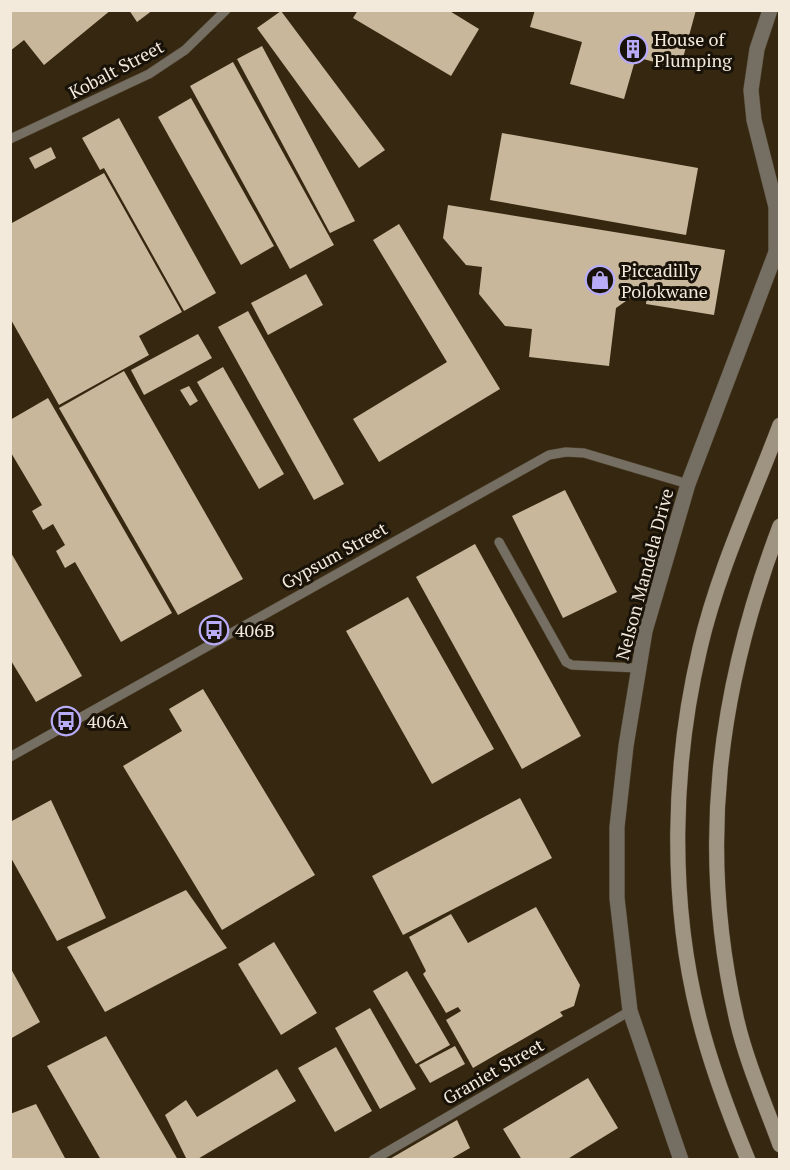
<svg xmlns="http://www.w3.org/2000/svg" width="790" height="1170" font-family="'PT Serif',serif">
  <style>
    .building { fill: #c9b79c }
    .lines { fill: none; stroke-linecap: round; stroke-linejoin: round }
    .lane-casing { stroke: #50432d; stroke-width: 10 }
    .street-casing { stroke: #50432d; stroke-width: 16 }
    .secondary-casing { stroke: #50432d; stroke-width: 16 }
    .lane { stroke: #756e63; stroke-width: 9 }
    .street { stroke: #756e63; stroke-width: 15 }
    .secondary { stroke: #9f9482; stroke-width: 15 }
    .labels { text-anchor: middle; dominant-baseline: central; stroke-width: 6; stroke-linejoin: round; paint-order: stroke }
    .poi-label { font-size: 18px; fill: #f3eadc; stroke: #181208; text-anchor: start }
    .street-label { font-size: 18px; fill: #f3eadc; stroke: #181208 }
  </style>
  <rect width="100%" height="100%" fill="#362810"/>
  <!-- building -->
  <g class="building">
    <polygon points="10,10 111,10 44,65 24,40 10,51"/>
    <polygon points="129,10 153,10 137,22"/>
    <polygon points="358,10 448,10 479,29 451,76 353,18"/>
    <polygon points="535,10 696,10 680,69 636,57 624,99 570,84 582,42 530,27"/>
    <polygon points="281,11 385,150 359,168 257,28"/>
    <polygon points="262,46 355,221 330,233 237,59"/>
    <polygon points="233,62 334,245 290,269 190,86"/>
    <polygon points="191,98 274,246 241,265 158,117"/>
    <polygon points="119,118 216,293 184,311 104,168 100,170 82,138"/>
    <polygon points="502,133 698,168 686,235 490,200"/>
    <polygon points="51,147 56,158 35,169 29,158"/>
    <polygon points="104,173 182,312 139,336 149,355 59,405 10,318 10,224"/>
    <polygon points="448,205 725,250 714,315 646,304 647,296 636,294 616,308 609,366 529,357 532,329 505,326 479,294 482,267 466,265 443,238"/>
    <polygon points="399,224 500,389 379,462 353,419 447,362 373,240"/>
    <polygon points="306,274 323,305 268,335 251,303"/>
    <polygon points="248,311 344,484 314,500 218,327"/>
    <polygon points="198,334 212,358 144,395 131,370"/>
    <polygon points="223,367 284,474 259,489 197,382"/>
    <polygon points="124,371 243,579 178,615 59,408"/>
    <polygon points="189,386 198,401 190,406 180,390"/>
    <polygon points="48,398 172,613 121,642 75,562 65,568 56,551 65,545 53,524 43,530 32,511 42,505 10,451 10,420"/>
    <polygon points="565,490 617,592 563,618 512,516"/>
    <polygon points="475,544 581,736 522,769 416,577"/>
    <polygon points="10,551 82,676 36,702 10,659"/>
    <polygon points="408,597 494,749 432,784 346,631"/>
    <polygon points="203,689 315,875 222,930 123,766 182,731 169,709"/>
    <polygon points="520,798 552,858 403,935 372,876"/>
    <polygon points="51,800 106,918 57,941 10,856 10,822"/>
    <polygon points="186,890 227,948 105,1012 67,947"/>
    <polygon points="536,907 580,985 574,1006 560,1012 563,1016 473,1068 446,1020 461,1011 458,1007 446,1013 423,974 426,971 409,937 451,914 468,943"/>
    <polygon points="274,942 317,1013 281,1035 238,964"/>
    <polygon points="10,967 40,1022 10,1039"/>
    <polygon points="407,971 450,1045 416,1064 373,991"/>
    <polygon points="370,1008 416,1089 380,1109 335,1028"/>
    <polygon points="106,1036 178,1160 101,1160 47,1066"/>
    <polygon points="455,1046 465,1064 430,1083 419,1065"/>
    <polygon points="336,1047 372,1111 335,1132 298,1068"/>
    <polygon points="277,1069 296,1101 196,1160 187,1160 165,1115 186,1100 197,1117"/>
    <polygon points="588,1078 618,1128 566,1160 522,1160 503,1129"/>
    <polygon points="36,1104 66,1160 10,1160 10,1114"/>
    <polygon points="457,1120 470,1148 449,1160 388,1160"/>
  </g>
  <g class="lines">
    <!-- lane casing -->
    <g class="lane-casing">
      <g id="lane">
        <polyline points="10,139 149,74 185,50 226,10"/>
        <polyline points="499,542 566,662 572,665 638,668"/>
        <polyline points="10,757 549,455 566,452 584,453 688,484"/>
        <polyline points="373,1160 630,1011"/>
      </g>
    </g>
    <!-- street casing -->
    <g class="street-casing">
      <polyline id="street" points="681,1160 630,1011 617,898 617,827 626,746 645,631 688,484 776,252 776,207 754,120 751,90 757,49 770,10"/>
    </g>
    <!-- secondary casing -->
    <g class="secondary-casing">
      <g id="secondary">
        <path d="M780,526C718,689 697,849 737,1021C747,1063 765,1104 780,1145"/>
        <path d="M748,1160C729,1114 711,1066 699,1018C669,900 672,766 700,648C718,571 752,499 780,425"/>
      </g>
    </g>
    <!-- lane -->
    <use href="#lane" class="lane"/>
    <!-- street -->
    <use href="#street" class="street"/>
    <!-- secondary -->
    <use href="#secondary" class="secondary"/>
  </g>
  <!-- icons -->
  <defs>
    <g id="building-ring" transform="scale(1.5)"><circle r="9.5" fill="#181208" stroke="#b8abf7" stroke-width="1.5"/><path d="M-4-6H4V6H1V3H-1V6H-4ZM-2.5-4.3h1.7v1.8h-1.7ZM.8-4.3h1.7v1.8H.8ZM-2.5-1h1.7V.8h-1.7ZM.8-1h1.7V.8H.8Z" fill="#b8abf7"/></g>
    <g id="shop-ring" transform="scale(1.5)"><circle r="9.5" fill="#181208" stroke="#b8abf7" stroke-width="1.5"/><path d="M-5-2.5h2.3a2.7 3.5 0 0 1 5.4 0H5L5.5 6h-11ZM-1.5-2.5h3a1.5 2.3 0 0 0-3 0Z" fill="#b8abf7"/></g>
    <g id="bus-ring" transform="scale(1.5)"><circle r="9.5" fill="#181208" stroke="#b8abf7" stroke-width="1.5"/><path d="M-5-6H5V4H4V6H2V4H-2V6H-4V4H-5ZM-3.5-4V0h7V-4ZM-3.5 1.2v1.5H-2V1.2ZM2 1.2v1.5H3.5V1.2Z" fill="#b8abf7"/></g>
  </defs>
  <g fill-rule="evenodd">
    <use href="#building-ring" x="633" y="49"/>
    <use href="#shop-ring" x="600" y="280"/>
    <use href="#bus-ring" x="214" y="630"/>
    <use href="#bus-ring" x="66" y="721"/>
  </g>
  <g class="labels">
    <!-- poi labels -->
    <g class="poi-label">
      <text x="654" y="39">House of<tspan x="654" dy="21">Plumping</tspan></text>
      <text x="621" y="270">Piccadilly<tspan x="621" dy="21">Polokwane</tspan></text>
      <text x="235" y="630">406B</text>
      <text x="87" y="721">406A</text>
    </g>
    <!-- street labels -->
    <g class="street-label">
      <text transform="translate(116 69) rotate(-28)">Kobalt Street</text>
      <text transform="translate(334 555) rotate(-29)">Gypsum Street</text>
      <text transform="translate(644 574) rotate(-75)">Nelson Mandela Drive</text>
      <text transform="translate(493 1071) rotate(-30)">Graniet Street</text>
    </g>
  </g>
  <!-- border -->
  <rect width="790" height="1170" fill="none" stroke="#f3eadc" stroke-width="24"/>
</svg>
